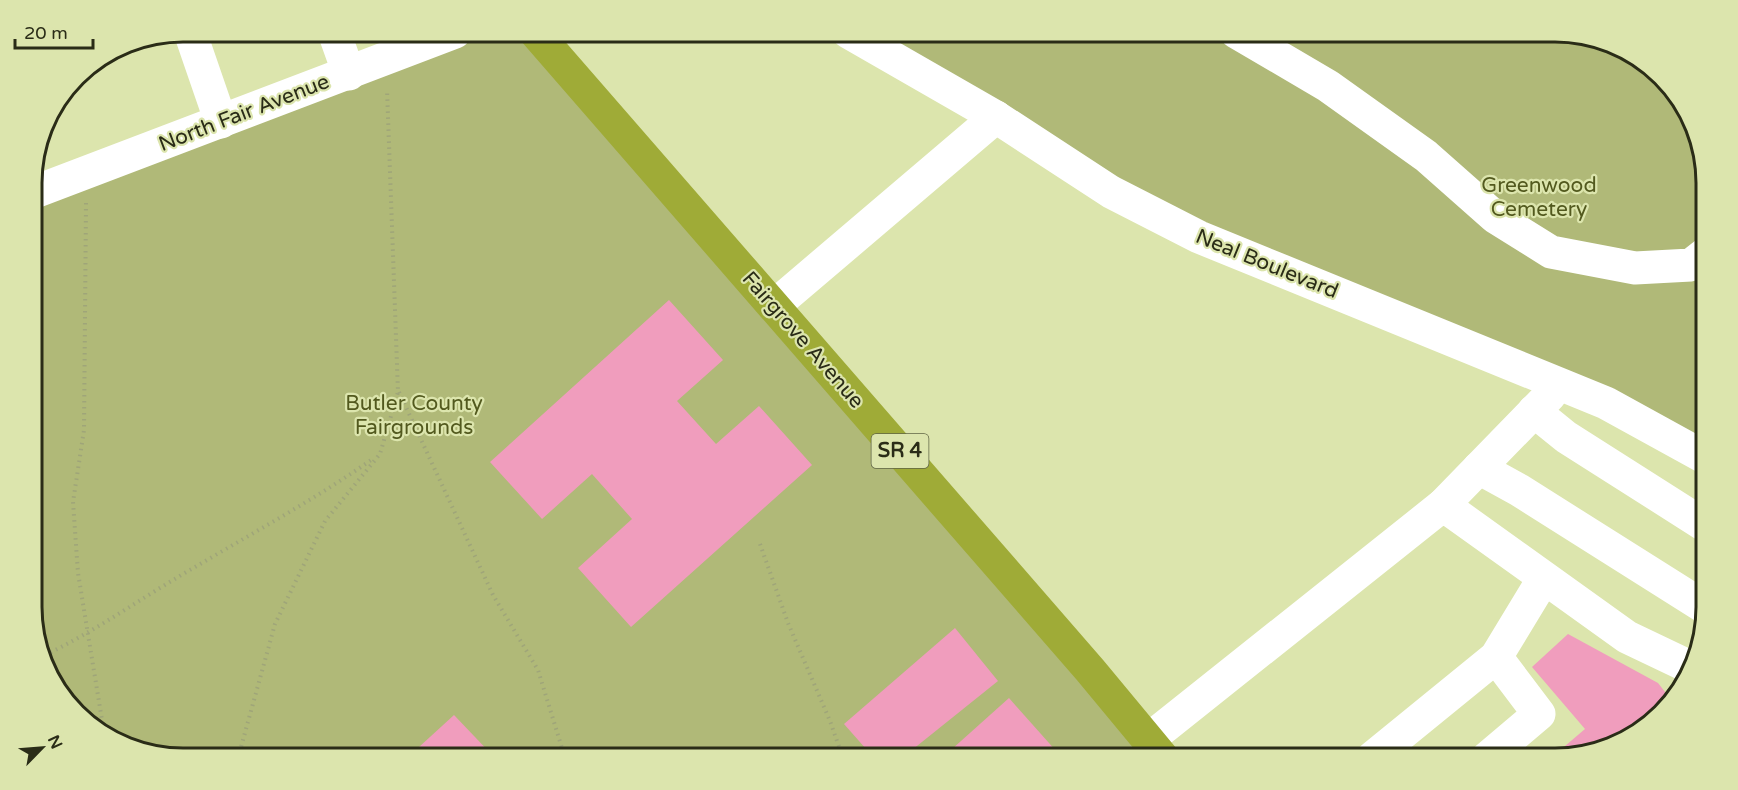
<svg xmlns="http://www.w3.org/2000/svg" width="1738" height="790" font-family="'Varela Round',sans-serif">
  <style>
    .green { fill: #b0b978 }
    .building { fill: #f09dbd }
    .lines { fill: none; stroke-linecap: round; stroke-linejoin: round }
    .path { stroke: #9fa579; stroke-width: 4; stroke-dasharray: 1.5 4.5; stroke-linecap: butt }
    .minor { stroke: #fff; stroke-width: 33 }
    .highway { stroke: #9fab37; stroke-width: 33 }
    .labels { text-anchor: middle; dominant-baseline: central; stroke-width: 4.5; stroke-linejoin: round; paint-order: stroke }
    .shield { fill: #dce5ad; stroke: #5f6444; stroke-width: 1.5 }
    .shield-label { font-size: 20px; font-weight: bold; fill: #2a2c17 }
    .street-label { font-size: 21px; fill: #2a2c17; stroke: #dce5ad }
    .park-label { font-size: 21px; fill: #52591e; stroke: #dce5ad }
    .rim { fill: none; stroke: #2a2c17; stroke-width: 3 }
  </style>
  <rect width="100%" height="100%" fill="#dce5ad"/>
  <!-- green -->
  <g class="green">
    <polygon points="455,32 535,32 1163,758 183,758 125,747 63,699 33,627 32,193"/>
    <polygon points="848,32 1555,32 1613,43 1675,91 1705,164 1706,458 1199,237"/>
  </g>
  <!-- building -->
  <g class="building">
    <polygon points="669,300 723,360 677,401 716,444 759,406 812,465 631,627 578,568 632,519 592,474 542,519 490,462"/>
    <polygon points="955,628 998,681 902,758 874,758 844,724"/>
    <polygon points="1568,634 1658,683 1669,697 1639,733 1564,758 1551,758 1585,729 1532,667"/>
    <polygon points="1009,698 1057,752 1049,758 942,758"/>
    <polygon points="454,715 495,758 407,758"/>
  </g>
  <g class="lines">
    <!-- path -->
    <g class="path">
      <polyline points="86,203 84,430 73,502 78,573 102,720 100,728"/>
      <polyline points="399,392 493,595 538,670 565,758"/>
      <polyline points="760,544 788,623 830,721 843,758"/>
      <path d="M45,655C85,636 118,614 155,591C228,546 304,507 374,458"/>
      <polyline points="238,758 275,624 325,521 380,454 398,392 387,89"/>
    </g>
    <!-- minor -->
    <g class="minor">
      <polyline points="190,32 221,122"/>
      <polyline points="334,32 349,74"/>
      <polyline points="848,32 996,117 1111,192 1199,237 1606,403 1706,458"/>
      <polyline points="1236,32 1328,86 1426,156 1495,217 1551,252 1635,268 1691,265 1705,254"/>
      <polyline points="32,193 455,32"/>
      <polyline points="774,306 996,117"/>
      <polyline points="1534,411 1566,437 1706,526"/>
      <polyline points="1479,468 1519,490 1706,608"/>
      <polyline points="1443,505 1550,395"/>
      <polyline points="1148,740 1443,505 1627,637 1692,668"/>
      <polyline points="1372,758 1496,657 1544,578"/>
      <polyline points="1487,758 1539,714 1496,657"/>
    </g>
    <!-- highway -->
    <polyline class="highway" points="535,32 1090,670 1163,758"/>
  </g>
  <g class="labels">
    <!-- shield labels -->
    <rect class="shield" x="871.5" y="434" width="57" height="34" rx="4.5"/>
    <g class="shield-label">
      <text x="900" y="451">SR 4</text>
    </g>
    <!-- street labels -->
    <g class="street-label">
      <text transform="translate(244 113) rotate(-21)">North Fair Avenue</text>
      <text transform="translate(1267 264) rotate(22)">Neal Boulevard</text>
      <text transform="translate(803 340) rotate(49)">Fairgrove Avenue</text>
    </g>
    <!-- park labels -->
    <g class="park-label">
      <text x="1539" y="185">Greenwood<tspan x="1539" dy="24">Cemetery</tspan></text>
      <text x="414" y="403">Butler County<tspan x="414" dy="24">Fairgrounds</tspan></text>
    </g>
  </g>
  <!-- crop -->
  <path d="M0 0H1738V790H0ZM183 42H1555A141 141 0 0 1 1696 183V607A141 141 0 0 1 1555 748H183A141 141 0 0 1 42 607V183A141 141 0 0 1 183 42Z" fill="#dce5ad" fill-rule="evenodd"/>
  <path class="rim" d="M183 42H1555A141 141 0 0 1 1696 183V607A141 141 0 0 1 1555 748H183A141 141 0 0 1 42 607V183A141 141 0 0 1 183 42Z"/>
  <!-- north arrow -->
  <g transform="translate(42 748) rotate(65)" stroke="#dce5ad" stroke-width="4.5" paint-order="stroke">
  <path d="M0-4.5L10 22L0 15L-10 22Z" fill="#2a2c17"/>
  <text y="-9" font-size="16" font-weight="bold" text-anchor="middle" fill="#2a2c17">N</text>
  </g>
  <!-- scale -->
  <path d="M15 39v9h78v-9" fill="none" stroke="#2a2c17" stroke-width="3"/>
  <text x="24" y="39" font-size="18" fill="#2a2c17" stroke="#dce5ad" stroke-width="4.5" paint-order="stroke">20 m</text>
</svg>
